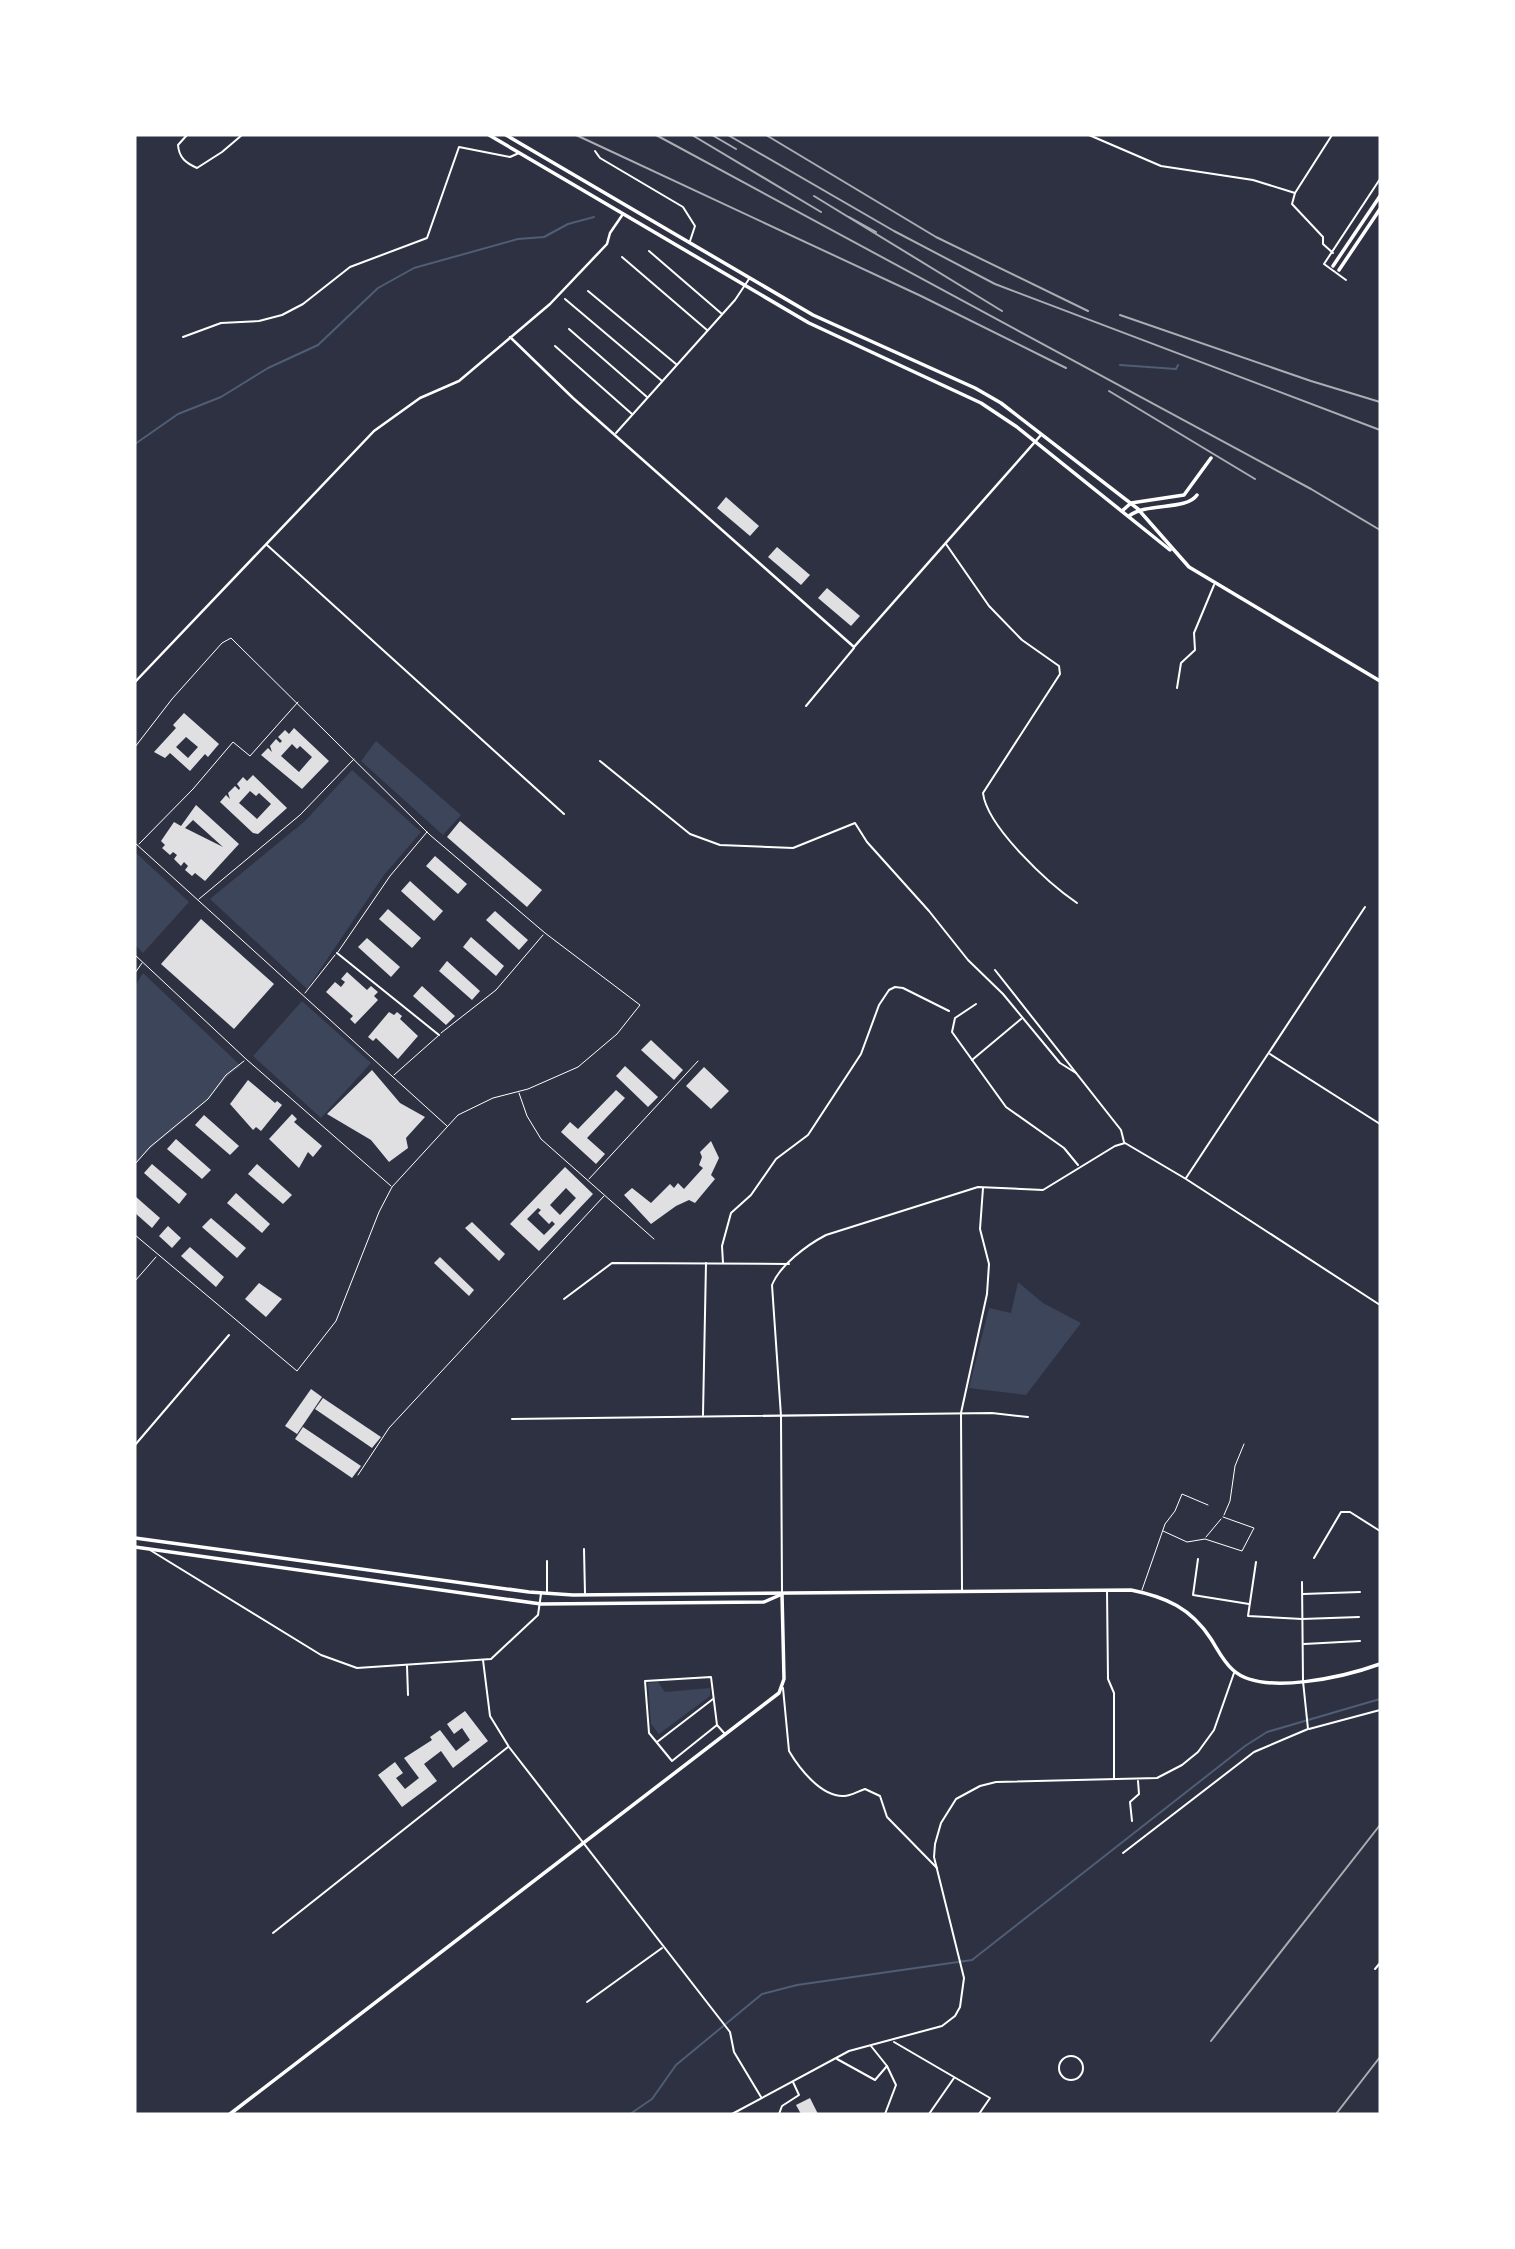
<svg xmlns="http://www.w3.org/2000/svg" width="1515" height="2249" font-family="Lato,sans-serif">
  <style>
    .green { fill: #3c4559 }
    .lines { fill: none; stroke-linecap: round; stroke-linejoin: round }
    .stream { stroke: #4f5d75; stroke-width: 2 }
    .building { fill: #e0e0e3; fill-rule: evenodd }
    .service { stroke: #fff; stroke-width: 1 }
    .pedestrian { stroke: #fff; stroke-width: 2 }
    .minor { stroke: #fff; stroke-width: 2 }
    .tertiary { stroke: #fff; stroke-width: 2.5 }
    .secondary { stroke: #fff; stroke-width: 3.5 }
    .trunk { stroke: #fff; stroke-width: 3.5 }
    .rail { stroke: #abadb3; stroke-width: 2 }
  </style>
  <rect width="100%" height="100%" fill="#2d3142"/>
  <!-- green -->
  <g class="green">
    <polygon points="376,741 461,815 443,835 361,761"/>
    <polygon points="352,770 421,832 384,875 307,989 210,899 305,821"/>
    <polygon points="135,852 189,902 143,953 135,945"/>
    <path d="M143,973L241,1066C225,1076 218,1089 206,1101C183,1124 156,1140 135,1164V986Z"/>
    <polygon points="302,1001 371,1063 321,1118 253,1056"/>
    <polygon points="1018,1282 1043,1303 1081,1323 1026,1395 969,1388 989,1308 1011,1313"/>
    <polygon points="658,1682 665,1692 710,1688 710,1696 659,1734 651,1724 648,1683"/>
  </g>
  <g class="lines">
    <!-- stream -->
    <g class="stream">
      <polyline points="1120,365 1176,369 1178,365"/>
      <polyline points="135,444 178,414 221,397 268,368 318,345 378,288 414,268 518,239 544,237 568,224 594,217"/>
      <polyline points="630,2114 652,2099 676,2065 762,1994 797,1985 972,1960 1245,1746 1267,1732 1380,1699"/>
    </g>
  </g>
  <!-- building -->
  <g class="building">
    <polygon points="726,497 759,526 750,536 717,508"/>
    <polygon points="777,547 810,575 801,585 768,557"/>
    <polygon points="827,588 860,616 851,626 818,598"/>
    <path d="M184,713L219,744L208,757L205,754L190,771L170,753L165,758L154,752L176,728L173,725ZM186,737L198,747L188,758L176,747Z"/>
    <path d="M294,728L329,761L302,789L261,755L268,748L272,752L270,746L276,739L280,743L282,741L278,737L285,730L289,734ZM292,744L297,749L300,746L312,757L299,772L281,756Z"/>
    <path d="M253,775L287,808L258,834L253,833L220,802L226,795L230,799L228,793L235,786L239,790L240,788L237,784L243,777L247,781ZM250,791L256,796L259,793L271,804L257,819L239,803Z"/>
    <path d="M196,805L239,844L205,881L195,873L192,876L185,870L188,866L184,862L181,866L174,859L177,855L173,852L170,855L162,848L165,845L161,841L174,822L181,826ZM193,820L223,847L185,828Z"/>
    <polygon points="460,821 542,890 527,907 447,837"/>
    <polygon points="435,856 467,884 458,894 426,866"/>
    <polygon points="410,881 443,911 434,921 401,891"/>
    <polygon points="388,909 421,938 412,948 379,919"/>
    <polygon points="495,911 528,940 519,950 486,920"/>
    <polygon points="201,919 274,984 234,1029 161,964"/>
    <polygon points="471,937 504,966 496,976 463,947"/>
    <polygon points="367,938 400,967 391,977 358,947"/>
    <polygon points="447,961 480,991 472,1000 439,971"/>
    <polygon points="347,972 367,990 371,986 378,992 374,996 378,1000 355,1024 350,1019 353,1016 326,992 335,982 341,987 345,982 341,979"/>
    <polygon points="422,986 455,1016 446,1025 413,996"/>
    <polygon points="389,1012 394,1015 397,1012 402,1016 400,1019 418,1036 398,1059 376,1038 373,1041 368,1037"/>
    <polygon points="651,1040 683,1070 674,1080 641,1050"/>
    <polygon points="625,1066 658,1097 648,1107 616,1076"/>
    <polygon points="704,1067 729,1091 711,1109 686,1086"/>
    <polygon points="372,1070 400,1103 425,1117 406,1138 408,1148 389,1162 371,1140 327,1114"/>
    <polygon points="248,1080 275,1103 277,1101 282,1105 261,1131 256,1127 253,1130 230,1104"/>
    <polygon points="616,1090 625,1098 587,1138 605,1154 596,1164 561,1132 570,1122 578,1129"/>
    <polygon points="292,1114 297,1119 294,1122 322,1146 313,1157 308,1152 299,1168 269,1139"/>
    <polygon points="204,1115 239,1146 230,1155 195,1125"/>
    <polygon points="176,1139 211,1170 202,1179 167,1149"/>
    <polygon points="711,1141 719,1158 711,1175 715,1179 695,1203 689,1200 676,1206 651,1224 624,1195 632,1188 651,1203 670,1184 674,1188 678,1183 684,1189 703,1168 699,1165 702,1157 700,1152"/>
    <polygon points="152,1164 187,1194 179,1204 144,1173"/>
    <polygon points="257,1164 292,1195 283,1204 248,1174"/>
    <path d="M565,1167L593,1194L539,1251L510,1224ZM566,1188L576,1198L560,1215L550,1205ZM538,1208L541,1210L538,1213L549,1224L552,1221L555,1224L544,1235L527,1219Z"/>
    <polygon points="236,1193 270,1224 262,1233 227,1203"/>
    <polygon points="135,1196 160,1218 152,1228 135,1213"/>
    <polygon points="211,1218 246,1248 237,1258 202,1227"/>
    <polygon points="472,1222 505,1254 499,1261 465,1228"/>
    <polygon points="168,1226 181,1238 172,1248 159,1236"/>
    <polygon points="190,1247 224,1277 216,1287 181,1256"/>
    <polygon points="440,1257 474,1290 469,1296 434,1263"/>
    <polygon points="259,1283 282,1299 266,1317 245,1299"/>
    <polygon points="311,1389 322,1397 297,1434 285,1426"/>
    <polygon points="323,1398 381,1437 372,1448 315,1409"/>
    <polygon points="303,1427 361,1466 352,1478 295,1439"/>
    <polygon points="465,1711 488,1741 453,1768 441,1751 424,1764 437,1781 402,1807 378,1775 395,1762 403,1773 396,1778 405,1789 419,1778 404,1758 432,1740 430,1737 440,1730 456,1751 470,1740 462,1728 454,1734 447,1724"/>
    <polygon points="810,2098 818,2114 801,2114 796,2105"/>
  </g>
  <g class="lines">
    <!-- service -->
    <g class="service">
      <polyline points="135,747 172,699 222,643 231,638 430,835 545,933 640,1005 617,1034 578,1067 528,1089 493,1098 458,1115 392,1187 379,1212 336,1321 297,1371 135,1235"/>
      <polyline points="135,843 447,1126"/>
      <polyline points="139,844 193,789 233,742 250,756 298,702"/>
      <polyline points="199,899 300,815 354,759"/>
      <polyline points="338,952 390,876 427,832"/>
      <polyline points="135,955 246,1059 391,1186"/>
      <polyline points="135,973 142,963"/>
      <polyline points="305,993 335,955"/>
      <polyline points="441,1033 496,990 543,935"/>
      <polyline points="394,1075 438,1036"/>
      <polyline points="519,1093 527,1116 541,1139 654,1239"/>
      <polyline points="135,1164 150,1147 208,1099 226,1075 244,1061"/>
      <polyline points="589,1179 698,1061"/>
      <polyline points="135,1281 156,1257"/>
      <polyline points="358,1475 389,1428 604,1196"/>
      <polyline points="1224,1515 1230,1501 1235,1466 1244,1444"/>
      <polyline points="1163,1531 1187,1542 1205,1539 1242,1551 1254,1528 1223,1517"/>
      <polyline points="1206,1537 1221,1519"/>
      <polyline points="1142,1590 1165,1524 1175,1511 1182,1494 1208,1505"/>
    </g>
    <!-- pedestrian -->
    <g class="pedestrian">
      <polyline points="337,953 439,1035"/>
      <circle cx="1071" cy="2068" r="12"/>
    </g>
    <!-- minor -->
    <g class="minor">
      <path d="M187,135L178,145C179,158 186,163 197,168L222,152L242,135"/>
      <polyline points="1089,135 1161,166 1253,180 1295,193"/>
      <polyline points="1332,135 1295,193 1292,204 1323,237 1323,244 1333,253"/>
      <polyline points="595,151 600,158 683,207 695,226 690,241"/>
      <polyline points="649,251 722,314"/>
      <polyline points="622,257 707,330"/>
      <polyline points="1346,280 1324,264 1380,179"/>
      <polyline points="588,291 676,364"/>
      <polyline points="565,299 662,381"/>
      <polyline points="569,329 647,397"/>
      <polyline points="183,337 221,323 259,321 282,315 303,304 350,267 427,238 459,147 510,157 519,153"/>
      <polyline points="555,346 632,414"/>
      <polyline points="616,433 735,300 749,279"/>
      <path d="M946,544L989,606L1022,640L1059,666L1060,674L983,793C987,827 1049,884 1077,903"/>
      <polyline points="267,545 564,814"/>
      <polyline points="1177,688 1181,663 1195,650 1194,633 1214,585"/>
      <polyline points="806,706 854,648"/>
      <polyline points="600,761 690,834 720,845 793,848 855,823 867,842 929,911 968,960 1003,994 1060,1063 1076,1073"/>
      <polyline points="995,970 1121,1130 1124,1142"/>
      <polyline points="976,1004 955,1018 952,1032 1006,1107 1064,1148 1078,1165"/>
      <polyline points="1270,1054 1380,1124"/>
      <polyline points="972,1060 1021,1019"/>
      <polyline points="1186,1178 1365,907"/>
      <polyline points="723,1263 722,1246 731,1213 751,1195 776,1159 808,1135 861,1054 879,1005 889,990 895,987 903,988 949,1011"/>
      <polyline points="564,1299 612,1263 789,1264"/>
      <polyline points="703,1415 706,1263"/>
      <polyline points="512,1419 992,1413 1028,1417"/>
      <polyline points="135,1445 229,1335"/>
      <polyline points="584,1549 585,1594"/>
      <polyline points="150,1550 321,1655 357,1668 491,1659 538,1615 541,1594"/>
      <polyline points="1314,1558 1341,1512 1350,1512 1380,1531"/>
      <polyline points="1198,1559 1193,1595 1249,1604"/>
      <polyline points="1256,1562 1248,1616 1302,1619 1359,1617"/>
      <polyline points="962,1590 961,1413 987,1294 989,1264 980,1229 983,1188"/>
      <polyline points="1107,1590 1108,1679 1114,1693 1114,1779"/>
      <polyline points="547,1592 547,1561"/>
      <path d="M782,1593L781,1416L772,1285C780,1265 807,1245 826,1235L978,1187L1043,1190L1115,1146L1125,1143L1186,1179L1380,1305"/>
      <polyline points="1303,1594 1360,1592"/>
      <polyline points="1304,1644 1360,1641"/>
      <polyline points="483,1660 490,1716 509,1747 730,2032 734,2052 761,2097"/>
      <polyline points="407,1666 408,1695"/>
      <path d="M783,1688L789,1751C799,1768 821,1797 844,1796C851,1796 858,1791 865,1789L880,1796L887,1817L937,1868"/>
      <polyline points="717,1725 672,1761 649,1733 645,1681 711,1677 717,1725 725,1734"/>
      <polyline points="1309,1729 1380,1710"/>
      <polyline points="657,1742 713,1699"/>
      <polyline points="1132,1821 1130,1802 1139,1794 1138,1781"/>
      <polyline points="1123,1853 1254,1752 1308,1729 1303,1681 1302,1582"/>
      <polyline points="273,1933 508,1747"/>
      <polyline points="1375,1969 1380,1963"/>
      <polyline points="587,2002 662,1948"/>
      <polyline points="894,2042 990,2098 979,2114"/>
      <polyline points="871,2046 887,2066 896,2085 885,2114"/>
      <polyline points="837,2059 875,2080 887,2066"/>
      <polyline points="732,2114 849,2051 942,2026 955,2016 960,2007 964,1978 934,1857 935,1844 941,1823 956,1799 980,1786 996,1782 1157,1778 1182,1765 1198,1752 1214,1730 1234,1673"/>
      <polyline points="779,2114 782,2106 799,2095 793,2082"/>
      <polyline points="929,2114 954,2078"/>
    </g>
    <!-- tertiary -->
    <g class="tertiary">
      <polyline points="510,337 573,398 854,647 1041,435"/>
      <polyline points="135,682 374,431 420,398 459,381 550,304 607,244 610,233 623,214"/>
    </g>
    <!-- secondary -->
    <g class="secondary">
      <polyline points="1333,266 1380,196"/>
      <polyline points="1339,270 1380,209"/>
      <polyline points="1122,511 1131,503 1184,495 1211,458"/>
      <path d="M1129,516C1147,502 1186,511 1197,495"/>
      <path d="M135,1538L529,1592L573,1595L1131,1590C1166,1597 1191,1608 1211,1639C1218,1650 1223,1661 1233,1670C1262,1697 1347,1676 1380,1664"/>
      <polyline points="135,1547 541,1604 764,1602 780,1595"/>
      <polyline points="230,2114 779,1693 784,1679 782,1594"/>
    </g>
    <!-- trunk -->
    <g class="trunk">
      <polyline points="489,135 809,323 981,403 1017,427 1170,550"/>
      <polyline points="506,135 813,315 975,388 1001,403 1138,509 1189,567 1380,681"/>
    </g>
    <!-- rail -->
    <g class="rail">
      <polyline points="576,135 921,296 1066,368"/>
      <polyline points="656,135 1311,489 1380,530"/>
      <polyline points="692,135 821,212"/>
      <polyline points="712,135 736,149"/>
      <polyline points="728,135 894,231 995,284 1380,430"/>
      <polyline points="766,135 936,237 1088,311"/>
      <polyline points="814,196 1002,311"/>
      <polyline points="849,217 876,232"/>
      <polyline points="1120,315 1311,381 1380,402"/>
      <polyline points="1109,391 1255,479"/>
      <polyline points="1211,2041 1380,1825"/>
      <polyline points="1336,2114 1380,2057"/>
    </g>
  </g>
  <!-- border -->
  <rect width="1515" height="2249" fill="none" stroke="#ffffff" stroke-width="273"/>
</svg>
